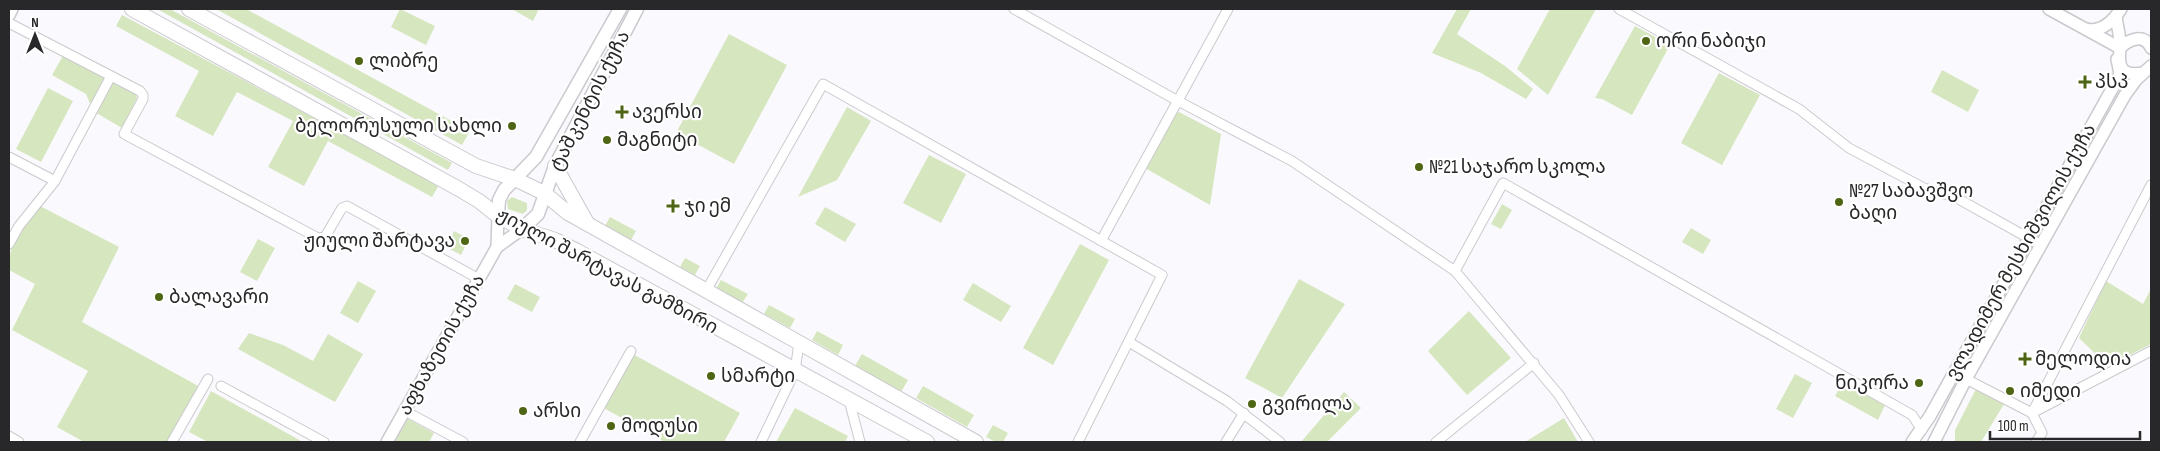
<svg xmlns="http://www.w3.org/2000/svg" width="2160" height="451" font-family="'Sofia Sans Condensed','Noto Sans Georgian',sans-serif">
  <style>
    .green { fill: #d6e6be }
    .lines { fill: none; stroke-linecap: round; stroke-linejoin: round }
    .minor-casing { stroke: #cacace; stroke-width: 11 }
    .tertiary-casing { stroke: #cacace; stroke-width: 14 }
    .secondary-casing { stroke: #cacace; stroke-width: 15 }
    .primary-casing { stroke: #cacace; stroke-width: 16 }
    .minor { stroke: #fff; stroke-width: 9 }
    .tertiary { stroke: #fff; stroke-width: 11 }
    .secondary { stroke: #fff; stroke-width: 12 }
    .primary { stroke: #fff; stroke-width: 14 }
    .poi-dot { fill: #4e6514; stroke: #fff; stroke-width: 2 }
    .labels { text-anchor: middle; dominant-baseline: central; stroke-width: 4.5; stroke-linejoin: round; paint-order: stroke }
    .poi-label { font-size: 19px; fill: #28282a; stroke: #fff; text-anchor: start }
    .street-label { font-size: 19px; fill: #28282a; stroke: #fff }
  </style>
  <rect width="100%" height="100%" fill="#fafafe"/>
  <!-- green -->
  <g class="green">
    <polygon points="157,9 170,9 452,163 448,170"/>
    <polygon points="216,9 246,9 470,131 462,145"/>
    <polygon points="400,9 435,26 426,45 391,27"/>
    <polygon points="512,9 539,9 533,21"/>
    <polygon points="1457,9 1471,9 1457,34 1505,66 1533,89 1526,99 1481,73 1432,53"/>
    <polygon points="1550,9 1596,9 1548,95 1517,69"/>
    <polygon points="122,15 439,185 432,197 328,141 304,186 268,167 293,121 237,92 213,136 175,116 199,71 116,26"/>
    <polygon points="1635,26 1670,45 1632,115 1602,99 1595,98"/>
    <polygon points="729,34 787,65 734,164 676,133"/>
    <polygon points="64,54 135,91 137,98 122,128 93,111 86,94 52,75"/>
    <polygon points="1942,70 1979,90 1968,112 1931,92"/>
    <polygon points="1719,73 1760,95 1722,165 1681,143"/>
    <polygon points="48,88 73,101 41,162 16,149"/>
    <polygon points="847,107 871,121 837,180 798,197"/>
    <polygon points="1179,112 1221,134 1210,205 1145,168 1175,114"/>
    <polygon points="929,155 966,174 941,223 903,203"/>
    <polygon points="512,197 527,203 527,210 523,214 508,209 507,201"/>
    <polygon points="1502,204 1512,210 1501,229 1491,224"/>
    <path d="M40,206L119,247L82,322L200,387L169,442H84L57,427L88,371L12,330L35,284L9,270C9,239 21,228 40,206Z"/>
    <polygon points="825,207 856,224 845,242 815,224"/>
    <polygon points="610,217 636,231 631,240 605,226"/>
    <polygon points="1691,228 1711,240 1703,254 1682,242"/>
    <polygon points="454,231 469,239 461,255 446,247"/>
    <polygon points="258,239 275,248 257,281 240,272"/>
    <polygon points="1080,244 1109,260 1053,365 1023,348"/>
    <polygon points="685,258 700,266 695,275 680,267"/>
    <polygon points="1299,279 1345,304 1282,398 1245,378"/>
    <polygon points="721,280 748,294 742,303 716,289"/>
    <polygon points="358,281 376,291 358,323 340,313"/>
    <polygon points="2106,281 2143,304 2151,289 2151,344 2108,366 2079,338"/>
    <polygon points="973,283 1011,306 1001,322 963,300"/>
    <polygon points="515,284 540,297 532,312 507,299"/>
    <polygon points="769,305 795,319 790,328 764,314"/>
    <polygon points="1469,311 1511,358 1467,395 1428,351"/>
    <polygon points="817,331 843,345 838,355 812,340"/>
    <polygon points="249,333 283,345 313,361 328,334 363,354 335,402 238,349"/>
    <polygon points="631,353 740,413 724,442 665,442 602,407"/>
    <polygon points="862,354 908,380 901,392 855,366"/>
    <polygon points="1795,374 1812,383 1793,418 1776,409"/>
    <polygon points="1843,382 1885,405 1878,420 1835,396"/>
    <polygon points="923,386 974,415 967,427 916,398"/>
    <polygon points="1976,389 2004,404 1981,442 1955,442 1955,430"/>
    <polygon points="211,391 303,442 208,442 189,432"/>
    <polygon points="1344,392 1361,408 1327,442 1301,442"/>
    <polygon points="795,408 848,436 845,442 776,442"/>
    <polygon points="1564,418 1578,442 1525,442"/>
    <polygon points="408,419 434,433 429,442 395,442"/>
    <polygon points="993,425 1008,433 1003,442 996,442 986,437"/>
  </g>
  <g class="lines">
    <!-- minor casing -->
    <g class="minor-casing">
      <g id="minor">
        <polyline points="1014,9 1178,101 1292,161 1455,271 1559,395 1589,442"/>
        <polyline points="1619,9 1799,109 1849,148 1924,188 1955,197 2041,245"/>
        <polyline points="9,23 140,91 143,95 143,99 124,134 318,238 325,237 342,208 347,206 479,279"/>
        <polyline points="9,157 55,181"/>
        <polyline points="1101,241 1228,9"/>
        <polyline points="9,244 19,226 55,181 111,76"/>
        <polyline points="1455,271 1503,183 1912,415 1922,430"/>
        <polyline points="706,291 823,84 1162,275 1078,442"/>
        <polyline points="1129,342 1227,401 1280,442"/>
        <polyline points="1966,379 2032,413 2151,351"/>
        <polyline points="221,386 324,442"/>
        <polyline points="849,400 860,442"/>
        <polyline points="405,411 463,442"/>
        <polyline points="9,436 19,442"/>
        <polyline points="172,442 208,379"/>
        <polyline points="580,442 631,351"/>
        <polyline points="761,442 795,371 799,343"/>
        <polyline points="1226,442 1244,413"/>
        <polyline points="1436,442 1534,363"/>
        <polyline points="2036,442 2042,433 2032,413 2151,185"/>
      </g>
    </g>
    <!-- tertiary casing -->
    <g class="tertiary-casing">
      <g id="tertiary">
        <polyline points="2049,9 2120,48"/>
        <polyline points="9,15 12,9"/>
        <path d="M2116,16C2117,26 2121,38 2120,48C2118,68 2121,76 2143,73"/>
        <path d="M2086,29C2102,33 2113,21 2121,9"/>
        <path d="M2120,48C2129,39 2145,33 2151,48"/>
        <polyline points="497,247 498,216"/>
        <polyline points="387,442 497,247 522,229"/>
        <polyline points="1912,442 1930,416 2112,89 2120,74 2117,59"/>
        <polyline points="1934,442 1966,379 2125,95 2136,80 2151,66"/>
      </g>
    </g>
    <!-- secondary casing -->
    <g class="secondary-casing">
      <g id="secondary">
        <polyline points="498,216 499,200 504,190 536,157 620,9"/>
        <polyline points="522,229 538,214 555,166 637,9"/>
      </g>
    </g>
    <!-- primary casing -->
    <g class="primary-casing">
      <g id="primary">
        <polyline points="132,9 459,189 479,201 498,216 522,229 555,240 577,251 927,442"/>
        <polyline points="189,9 476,166 515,179 544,193 568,213 976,442"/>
        <polyline points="555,166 587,223"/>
      </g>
    </g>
    <!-- minor -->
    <use href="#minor" class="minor"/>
    <!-- tertiary -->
    <use href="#tertiary" class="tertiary"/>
    <!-- secondary -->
    <use href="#secondary" class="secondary"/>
    <!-- primary -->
    <use href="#primary" class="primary"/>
  </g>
  <!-- markers -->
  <g class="poi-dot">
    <circle cx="1646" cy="41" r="5"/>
    <circle cx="359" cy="61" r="5"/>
    <path d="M2082.5 74.5h5v5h5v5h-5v5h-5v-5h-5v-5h5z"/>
    <path d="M619.5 104.5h5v5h5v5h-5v5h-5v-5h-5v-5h5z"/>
    <circle cx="512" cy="126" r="5"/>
    <circle cx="607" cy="140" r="5"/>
    <circle cx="1419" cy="167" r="5"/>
    <circle cx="1839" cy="202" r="5"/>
    <path d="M670.5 198.5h5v5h5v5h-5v5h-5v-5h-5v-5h5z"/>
    <circle cx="465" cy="241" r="5"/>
    <circle cx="159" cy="297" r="5"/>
    <path d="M2022.5 351.5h5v5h5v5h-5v5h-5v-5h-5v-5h5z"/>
    <circle cx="711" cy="376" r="5"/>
    <circle cx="1919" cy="383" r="5"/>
    <circle cx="2010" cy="391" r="5"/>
    <circle cx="1252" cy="404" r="5"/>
    <circle cx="523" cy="411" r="5"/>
    <circle cx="611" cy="426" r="5"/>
  </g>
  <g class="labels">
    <!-- poi labels -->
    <g class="poi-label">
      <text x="1656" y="41">ორი ნაბიჯი</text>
      <text x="369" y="61">ლიბრე</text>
      <text x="2095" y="82">პსპ</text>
      <text x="632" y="112">ავერსი</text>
      <text x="502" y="126" text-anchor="end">ბელორუსული სახლი</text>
      <text x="617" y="140">მაგნიტი</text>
      <text x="1429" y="167">№21 საჯარო სკოლა</text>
      <text x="1849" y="191">№27 საბავშვო<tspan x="1849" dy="22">ბაღი</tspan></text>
      <text x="684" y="206">ჯი ემ</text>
      <text x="455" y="241" text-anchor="end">ჟიული შარტავა</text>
      <text x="169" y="297">ბალავარი</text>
      <text x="2035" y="359">მელოდია</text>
      <text x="721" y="376">სმარტი</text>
      <text x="1909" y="383" text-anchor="end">ნიკორა</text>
      <text x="2020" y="391">იმედი</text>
      <text x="1262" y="404">გვირილა</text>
      <text x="533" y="411">არსი</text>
      <text x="621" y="426">მოდუსი</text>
    </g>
    <!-- street labels -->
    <g class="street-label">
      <text transform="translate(590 101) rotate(-63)">ტაშკენტის ქუჩა</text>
      <text transform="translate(2021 252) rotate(-61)">ვლადიმერ მესხიშვილის ქუჩა</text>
      <text transform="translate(607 271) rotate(28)">ჟიული შარტავას გამზირი</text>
      <text transform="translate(442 345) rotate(-61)">აფხაზეთის ქუჩა</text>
    </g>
  </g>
  <!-- border -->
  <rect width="2160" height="451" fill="none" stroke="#28282a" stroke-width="20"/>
  <!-- north arrow -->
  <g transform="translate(35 35)" stroke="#ffffff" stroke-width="4" paint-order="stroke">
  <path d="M0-4L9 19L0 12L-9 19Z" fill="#28282a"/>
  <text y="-8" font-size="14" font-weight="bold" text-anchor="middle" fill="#28282a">N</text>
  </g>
  <!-- scale -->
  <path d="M1990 431v8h150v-8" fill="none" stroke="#28282a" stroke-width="2.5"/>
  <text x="1998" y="431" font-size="15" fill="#28282a" stroke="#ffffff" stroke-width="4" paint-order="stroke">100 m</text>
</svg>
